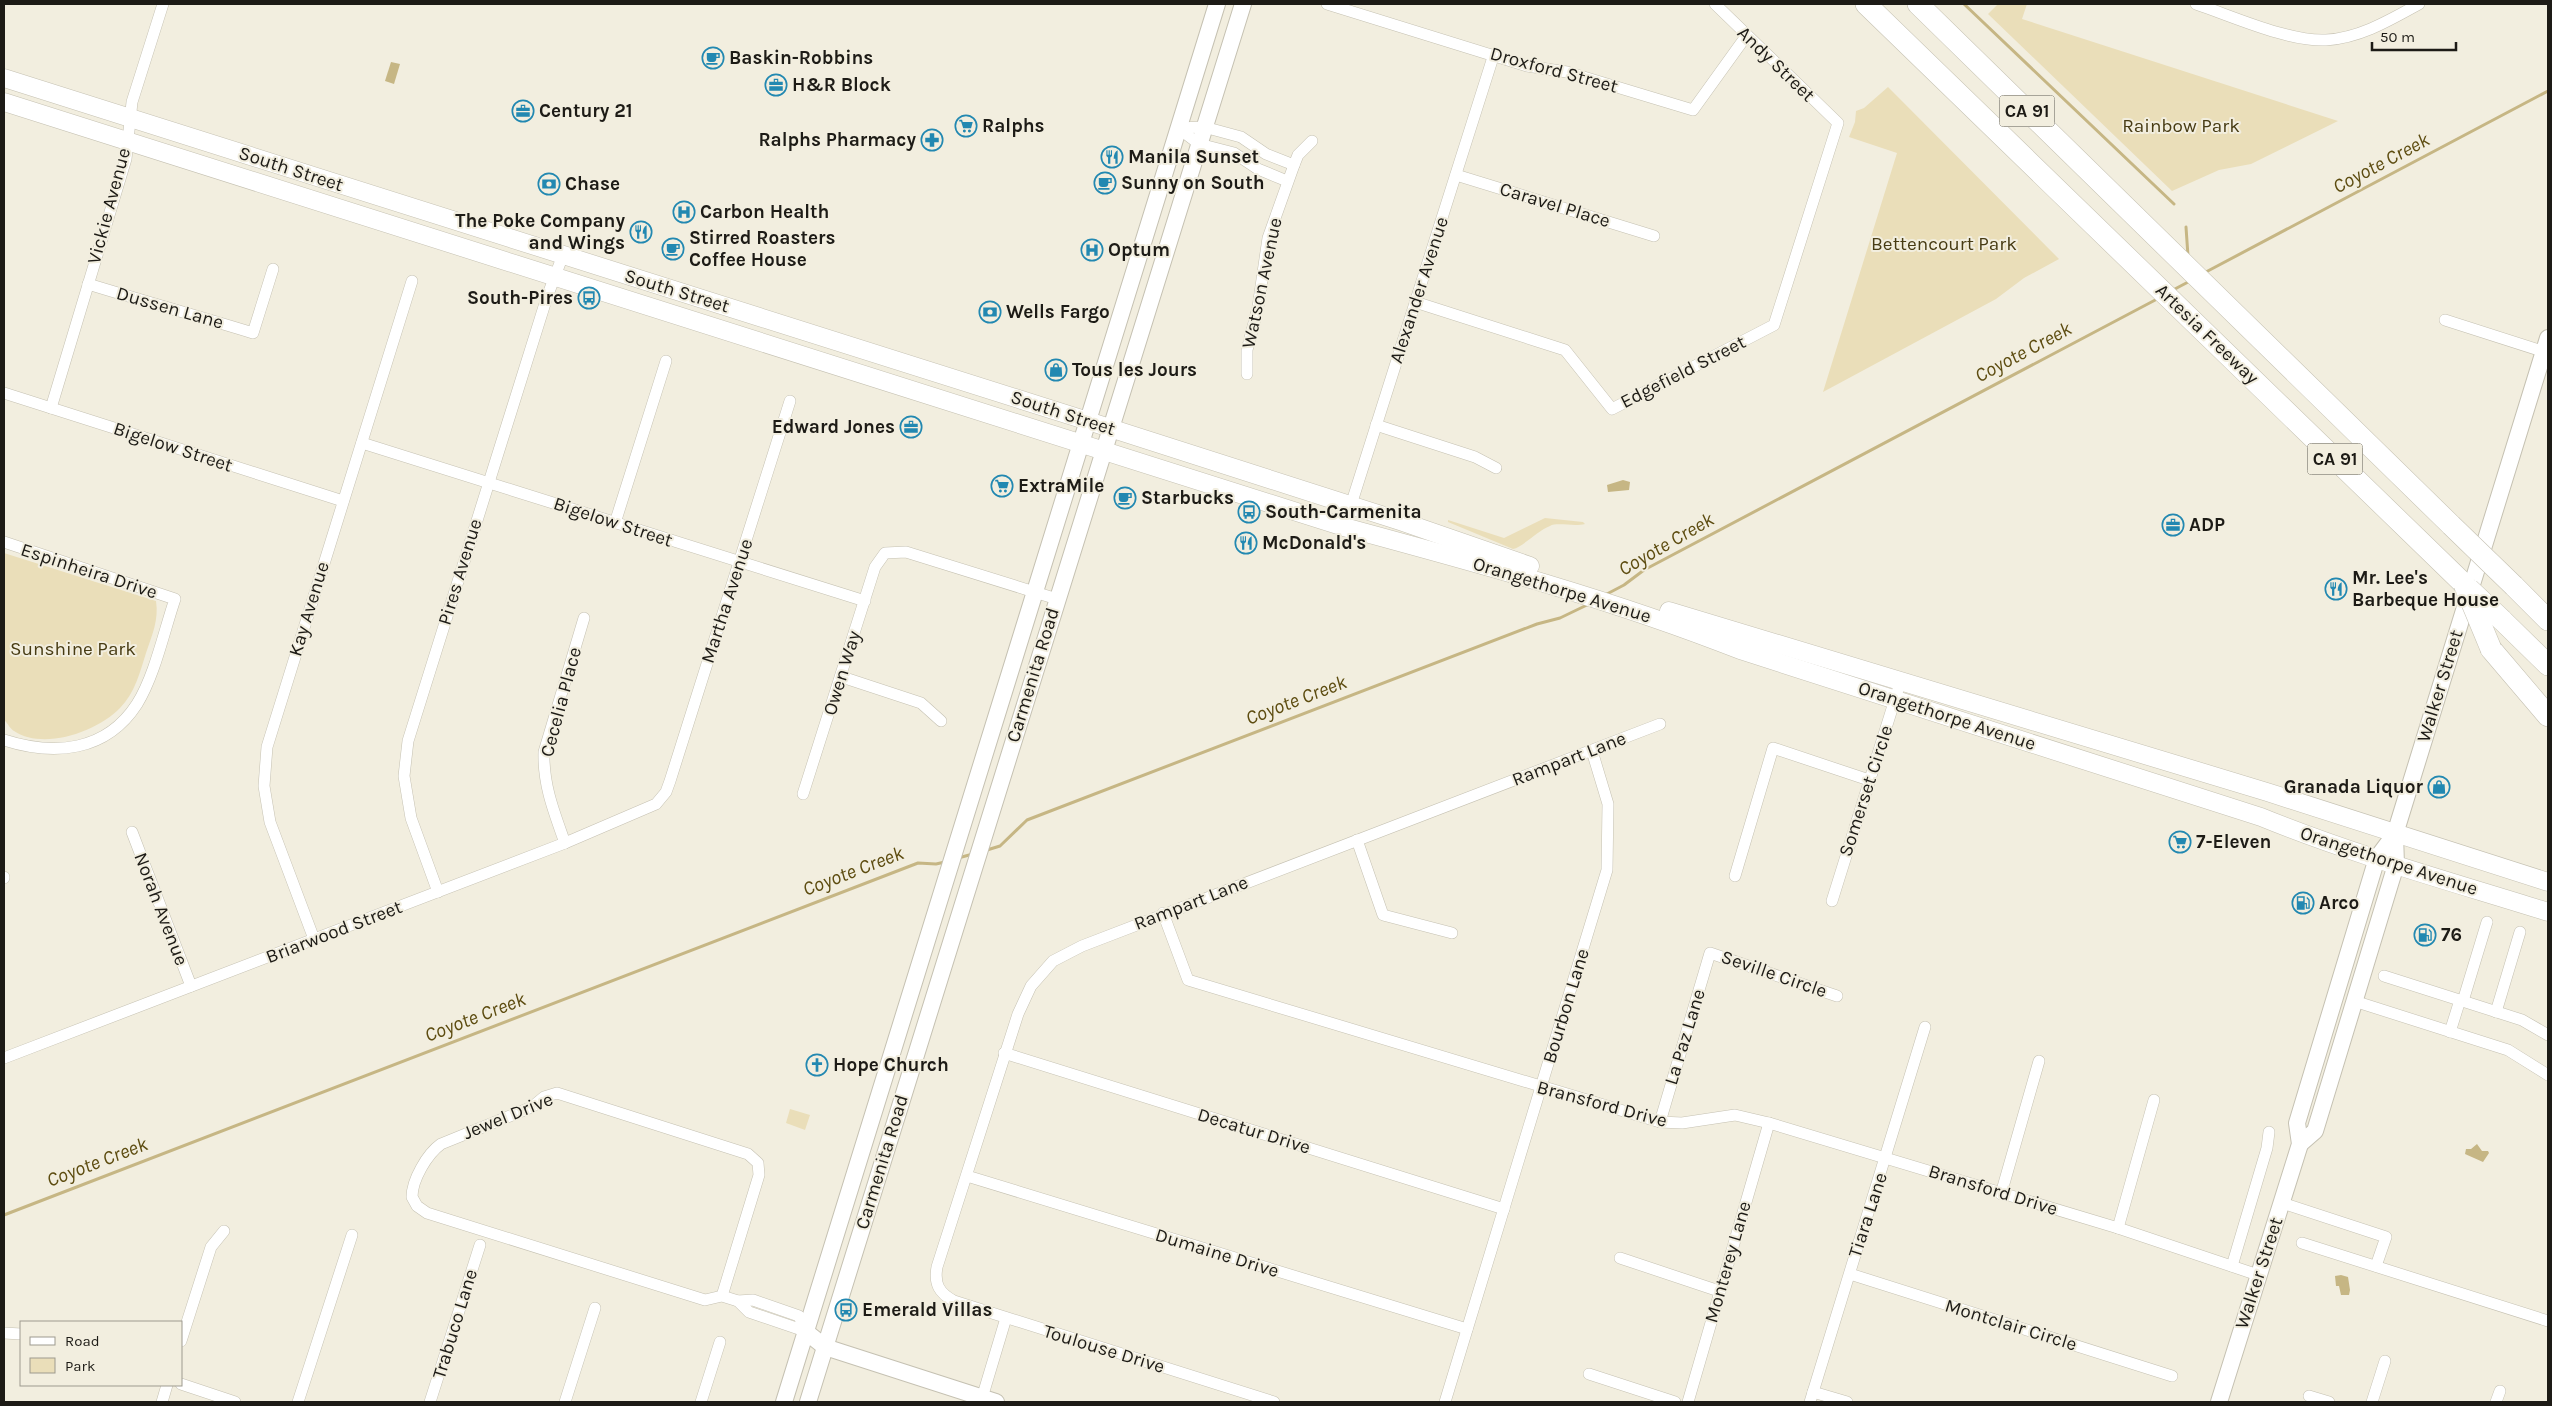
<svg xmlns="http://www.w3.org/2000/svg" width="2552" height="1406" font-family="Karla,sans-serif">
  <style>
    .green { fill: #eadeb9 }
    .water { fill: #c6b684 }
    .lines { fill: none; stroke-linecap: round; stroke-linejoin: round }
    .stream { stroke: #c6b684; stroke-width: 3 }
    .street-casing { stroke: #c5c1b2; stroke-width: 12 }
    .secondary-casing { stroke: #c5c1b2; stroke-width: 18 }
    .primary-casing { stroke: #c5c1b2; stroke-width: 19 }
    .highway-casing { stroke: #c5c1b2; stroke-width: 22 }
    .street { stroke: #fff; stroke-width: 11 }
    .secondary { stroke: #fff; stroke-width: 16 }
    .primary { stroke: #fff; stroke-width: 18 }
    .highway { stroke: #fff; stroke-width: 21 }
    .highway-bridge-casing { stroke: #c5c1b2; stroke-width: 22; stroke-linecap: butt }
    .highway-bridge { stroke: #fff; stroke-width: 21 }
    .labels { text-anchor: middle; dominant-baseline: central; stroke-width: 4; stroke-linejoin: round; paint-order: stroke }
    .shield { fill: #f2eedf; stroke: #5d5a52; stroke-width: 1 }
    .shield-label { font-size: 18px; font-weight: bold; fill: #1d1b16 }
    .poi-label { font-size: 19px; font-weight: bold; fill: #1d1b16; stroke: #f2eedf; text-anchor: start }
    .street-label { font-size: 19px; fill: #1d1b16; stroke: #f2eedf }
    .park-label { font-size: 19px; fill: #473b13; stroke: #f2eedf }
    .water-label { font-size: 20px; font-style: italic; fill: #5d4c10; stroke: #f2eedf }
  </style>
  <rect width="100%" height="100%" fill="#f2eedf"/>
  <!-- green -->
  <g class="green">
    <polygon points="1998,4 2027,4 2022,19 2338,121 2251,164 2219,170 2172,191 1988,14"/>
    <polygon points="1888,87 2059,259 2024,278 1996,299 1823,392 1897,153 1849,137 1855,122 1856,111 1864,108"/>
    <path d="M1545,518L1583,522L1585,524C1574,527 1557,522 1550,526C1537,531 1523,547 1513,549L1448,522V520L1504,538Z"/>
    <path d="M4,553L156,601C159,620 152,635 146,653C140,672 135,693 120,708C98,731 44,751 14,731C10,729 8,723 4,720Z"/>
    <polygon points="790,1109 810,1115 805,1130 786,1123"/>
  </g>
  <!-- water -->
  <g class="water">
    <polygon points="391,62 400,64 394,84 385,81"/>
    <polygon points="1623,480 1630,482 1629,490 1608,492 1607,485"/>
    <polygon points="2477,1144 2482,1151 2488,1151 2489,1153 2483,1162 2465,1154 2466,1149 2471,1149"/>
    <polygon points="2341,1275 2348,1277 2350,1290 2349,1295 2341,1295 2339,1286 2336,1286 2335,1276"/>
  </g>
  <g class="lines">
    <!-- stream -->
    <g class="stream">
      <polyline points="1964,4 2174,204"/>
      <polyline points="2186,227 2188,256"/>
      <polyline points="2204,273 2548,91"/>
      <polyline points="2173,290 2190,281"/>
      <polyline points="1605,595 1624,585 1644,570 2159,298"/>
      <polyline points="987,850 1000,846 1027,820 1537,624 1560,618 1589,604"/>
      <polyline points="958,858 973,854"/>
      <polyline points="4,1215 918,863 936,864 945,862"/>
    </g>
    <!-- street casing -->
    <g class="street-casing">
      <g id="street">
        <polyline points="1327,4 1527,66 1567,72 1693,110 1747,35"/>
        <path d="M2196,4C2232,16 2289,42 2326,40C2360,38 2390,20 2419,4"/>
        <polyline points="1178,128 1204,127 1241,137 1266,154 1294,165"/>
        <polyline points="1178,128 1199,144 1234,153 1258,169 1287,181"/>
        <polyline points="1456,175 1654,236"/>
        <path d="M88,284C143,301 198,316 253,333L273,269"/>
        <polyline points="1415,302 1565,350 1612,409 1774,325 1838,123 1715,4"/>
        <polyline points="2445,320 2548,353"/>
        <polyline points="1247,374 1247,350 1258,307 1268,238 1294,165 1298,155 1312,141"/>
        <polyline points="4,393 343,501"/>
        <polyline points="51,408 126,159 132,102 163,4"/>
        <polyline points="1376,425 1475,457 1496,468"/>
        <polyline points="362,443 865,601"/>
        <polyline points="615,523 666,361"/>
        <polyline points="1344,527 1494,54"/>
        <path d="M4,542L175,599C164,631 155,675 137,704C106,752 54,756 4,740"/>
        <polyline points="842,677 921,703 941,721"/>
        <polyline points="803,794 875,567 885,553 906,552 1057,599"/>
        <polyline points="132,832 191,986"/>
        <polyline points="1357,840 1383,915 1452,933"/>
        <path d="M565,843C554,812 543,785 544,752L584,618"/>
        <polyline points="1735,876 1773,748 1869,780"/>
        <polyline points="4,878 4,877"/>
        <polyline points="438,892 411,818 404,776 408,741 547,297 563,255"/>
        <polyline points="1832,901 1901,680"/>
        <polyline points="1163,913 1188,980 1660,1122 1682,1123 1735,1115 1769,1123 2118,1228 2258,1275"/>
        <polyline points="314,939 270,822 264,786 267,747 412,281"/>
        <polyline points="2384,976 2522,1020 2548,1035"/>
        <polyline points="2354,1001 2508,1050 2548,1075"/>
        <polyline points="2463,1001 2487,922"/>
        <polyline points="2496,1012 2520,932"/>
        <polyline points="2450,1032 2460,1000"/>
        <polyline points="1004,1053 1504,1209"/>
        <polyline points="4,1058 565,843 656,804 666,792 670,781 790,401"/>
        <polyline points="1660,1122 1710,953 1837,996"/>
        <polyline points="967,1176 1467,1329"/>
        <polyline points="2001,1194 2039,1061"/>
        <polyline points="2282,1203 2386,1237 2376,1266"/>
        <polyline points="2118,1228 2154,1100"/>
        <polyline points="2302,1243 2548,1321"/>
        <polyline points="1620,1258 1719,1291"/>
        <polyline points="2232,1266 2267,1148 2269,1132"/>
        <polyline points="1850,1274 2172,1376"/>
        <path d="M722,1296L759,1175L758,1163L748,1154L557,1093L544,1097L532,1107L441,1144C427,1154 412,1180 412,1197L417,1206L427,1213L705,1300L722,1296L738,1301L753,1300L799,1316L805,1331"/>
        <polyline points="738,1301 749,1312 805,1331"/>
        <polyline points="4,1333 21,1334"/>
        <polyline points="181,1341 211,1247 224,1231"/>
        <polyline points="1589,1374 1675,1402"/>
        <polyline points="181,1384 235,1402"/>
        <polyline points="1813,1392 1847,1402"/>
        <polyline points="2309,1396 2329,1402"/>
        <polyline points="982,1398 1006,1318"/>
        <polyline points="162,1402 167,1385"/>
        <polyline points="298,1402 352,1235"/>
        <polyline points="430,1402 480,1245"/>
        <polyline points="565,1402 595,1308"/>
        <polyline points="701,1402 720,1342"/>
        <path d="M1274,1402L954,1301C939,1293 934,1284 937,1267L1018,1014L1031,986L1053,961L1082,946L1660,724"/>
        <polyline points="1445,1402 1607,870 1608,804 1592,751"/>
        <polyline points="1688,1402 1769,1123"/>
        <polyline points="1810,1402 1925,1027"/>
        <polyline points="2372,1402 2385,1361"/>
        <polyline points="2496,1402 2500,1391"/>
      </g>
    </g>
    <!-- secondary casing -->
    <g class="secondary-casing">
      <g id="secondary">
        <polyline points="2300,1144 2315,1131 2391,881 2396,865 2395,834"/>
        <polyline points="805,1331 825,1347 996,1402"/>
        <polyline points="784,1402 1217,4"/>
        <polyline points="808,1402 1243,4"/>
        <polyline points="2219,1402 2300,1144 2297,1123 2377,858 2395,834 2548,338"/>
      </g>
    </g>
    <!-- primary casing -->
    <g class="primary-casing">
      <g id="primary">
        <polyline points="4,78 1088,421 1403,522 1530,566"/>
        <path d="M4,102L1344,527C1477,563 1611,599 1740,650L2261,817C2354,855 2452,882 2548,912"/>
        <polyline points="1669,611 2267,792 2548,882"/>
      </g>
    </g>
    <!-- highway casing -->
    <g class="highway-casing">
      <g id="highway">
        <polyline points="1866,4 2464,584"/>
        <polyline points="1918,4 2451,525"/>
        <polyline points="2514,586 2548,620"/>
        <polyline points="2502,620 2548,665"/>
        <polyline points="2491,649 2548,716"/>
      </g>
    </g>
    <!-- street -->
    <use href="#street" class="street"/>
    <!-- secondary -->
    <use href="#secondary" class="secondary"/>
    <!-- primary -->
    <use href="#primary" class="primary"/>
    <!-- highway -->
    <use href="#highway" class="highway"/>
    <!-- highway-bridge casing -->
    <g class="highway-bridge-casing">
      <g id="highway-bridge">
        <polyline points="2451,525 2514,586"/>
        <polyline points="2464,584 2491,649"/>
        <polyline points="2469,589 2502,620"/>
      </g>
    </g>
    <!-- highway-bridge -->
    <use href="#highway-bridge" class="highway-bridge"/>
  </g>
  <!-- icons -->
  <defs>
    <g id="cafe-ring" transform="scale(1.125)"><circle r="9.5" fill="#f2eedf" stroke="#2288b1" stroke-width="1.5"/><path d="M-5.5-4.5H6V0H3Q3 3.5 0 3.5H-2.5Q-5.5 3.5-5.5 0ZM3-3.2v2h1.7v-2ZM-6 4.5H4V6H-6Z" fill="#2288b1"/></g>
    <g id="office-ring" transform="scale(1.125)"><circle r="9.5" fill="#f2eedf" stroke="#2288b1" stroke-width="1.5"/><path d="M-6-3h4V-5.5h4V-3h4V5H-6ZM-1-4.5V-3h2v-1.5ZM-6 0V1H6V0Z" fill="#2288b1"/></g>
    <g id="supermarket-ring" transform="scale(1.125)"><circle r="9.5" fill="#f2eedf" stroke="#2288b1" stroke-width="1.5"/><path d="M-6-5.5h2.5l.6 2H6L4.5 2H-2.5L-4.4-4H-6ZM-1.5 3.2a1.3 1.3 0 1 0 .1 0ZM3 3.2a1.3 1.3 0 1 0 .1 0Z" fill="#2288b1"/></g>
    <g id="pharmacy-ring" transform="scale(1.125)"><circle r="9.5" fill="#f2eedf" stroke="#2288b1" stroke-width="1.5"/><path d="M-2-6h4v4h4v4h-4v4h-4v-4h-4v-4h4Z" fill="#2288b1"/></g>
    <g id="restaurant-ring" transform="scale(1.125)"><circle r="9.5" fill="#f2eedf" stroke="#2288b1" stroke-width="1.5"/><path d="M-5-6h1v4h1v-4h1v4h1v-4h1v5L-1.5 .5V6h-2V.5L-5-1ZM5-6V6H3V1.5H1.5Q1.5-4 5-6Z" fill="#2288b1"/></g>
    <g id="bank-ring" transform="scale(1.125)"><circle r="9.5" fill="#f2eedf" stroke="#2288b1" stroke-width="1.5"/><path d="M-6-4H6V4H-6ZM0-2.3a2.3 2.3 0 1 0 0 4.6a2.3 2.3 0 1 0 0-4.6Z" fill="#2288b1"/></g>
    <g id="hospital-ring" transform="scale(1.125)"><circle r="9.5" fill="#f2eedf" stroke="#2288b1" stroke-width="1.5"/><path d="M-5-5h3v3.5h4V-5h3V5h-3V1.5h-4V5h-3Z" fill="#2288b1"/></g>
    <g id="bus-ring" transform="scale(1.125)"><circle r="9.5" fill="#f2eedf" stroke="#2288b1" stroke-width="1.5"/><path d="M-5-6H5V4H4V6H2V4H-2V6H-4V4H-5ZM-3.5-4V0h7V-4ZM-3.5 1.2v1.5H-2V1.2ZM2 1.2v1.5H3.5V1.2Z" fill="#2288b1"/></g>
    <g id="shop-ring" transform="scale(1.125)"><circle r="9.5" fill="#f2eedf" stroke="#2288b1" stroke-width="1.5"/><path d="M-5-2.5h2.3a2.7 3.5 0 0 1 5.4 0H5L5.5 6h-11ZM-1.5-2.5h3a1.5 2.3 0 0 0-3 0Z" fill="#2288b1"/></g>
    <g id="fuel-ring" transform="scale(1.125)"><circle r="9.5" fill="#f2eedf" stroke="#2288b1" stroke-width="1.5"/><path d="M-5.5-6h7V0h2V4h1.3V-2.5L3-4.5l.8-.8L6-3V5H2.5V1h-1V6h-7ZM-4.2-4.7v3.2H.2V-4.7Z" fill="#2288b1"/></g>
    <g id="church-ring" transform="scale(1.125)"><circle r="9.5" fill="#f2eedf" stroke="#2288b1" stroke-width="1.5"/><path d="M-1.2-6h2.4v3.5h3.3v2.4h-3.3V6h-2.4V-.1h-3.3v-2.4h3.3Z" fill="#2288b1"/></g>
  </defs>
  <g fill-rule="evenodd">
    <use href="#cafe-ring" x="713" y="58"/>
    <use href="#office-ring" x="776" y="85"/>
    <use href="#office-ring" x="523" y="111"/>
    <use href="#supermarket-ring" x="966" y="126"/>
    <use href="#pharmacy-ring" x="932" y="140"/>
    <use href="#restaurant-ring" x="1112" y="157"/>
    <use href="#cafe-ring" x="1105" y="183"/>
    <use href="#bank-ring" x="549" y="184"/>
    <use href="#hospital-ring" x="684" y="212"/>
    <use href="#restaurant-ring" x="641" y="232"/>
    <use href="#cafe-ring" x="673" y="249"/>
    <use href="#hospital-ring" x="1092" y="250"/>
    <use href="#bus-ring" x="589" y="298"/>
    <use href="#bank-ring" x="990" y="312"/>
    <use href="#shop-ring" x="1056" y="370"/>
    <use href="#office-ring" x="911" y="427"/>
    <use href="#supermarket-ring" x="1002" y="486"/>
    <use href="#cafe-ring" x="1125" y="498"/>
    <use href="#bus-ring" x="1249" y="512"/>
    <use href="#office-ring" x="2173" y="525"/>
    <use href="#restaurant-ring" x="1246" y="543"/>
    <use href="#restaurant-ring" x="2336" y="589"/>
    <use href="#shop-ring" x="2439" y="787"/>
    <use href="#supermarket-ring" x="2180" y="842"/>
    <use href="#fuel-ring" x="2303" y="903"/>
    <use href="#fuel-ring" x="2425" y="935"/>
    <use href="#church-ring" x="817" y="1065"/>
    <use href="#bus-ring" x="846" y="1310"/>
  </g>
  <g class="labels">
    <!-- shield labels -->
    <g class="shield">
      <rect x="1999.5" y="95.5" width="55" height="31" rx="4"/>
      <rect x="2307.5" y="443.5" width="55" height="31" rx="4"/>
    </g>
    <g class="shield-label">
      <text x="2027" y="111">CA 91</text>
      <text x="2335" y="459">CA 91</text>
    </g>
    <!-- poi labels -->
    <g class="poi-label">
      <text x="729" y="58">Baskin-Robbins</text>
      <text x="792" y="85">H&amp;R Block</text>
      <text x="539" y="111">Century 21</text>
      <text x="982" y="126">Ralphs</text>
      <text x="916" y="140" text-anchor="end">Ralphs Pharmacy</text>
      <text x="1128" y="157">Manila Sunset</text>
      <text x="1121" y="183">Sunny on South</text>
      <text x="565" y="184">Chase</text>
      <text x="700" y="212">Carbon Health</text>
      <text x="625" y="221" text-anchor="end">The Poke Company<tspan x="625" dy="22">and Wings</tspan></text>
      <text x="689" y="238">Stirred Roasters<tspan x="689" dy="22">Coffee House</tspan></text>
      <text x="1108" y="250">Optum</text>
      <text x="573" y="298" text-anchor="end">South-Pires</text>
      <text x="1006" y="312">Wells Fargo</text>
      <text x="1072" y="370">Tous les Jours</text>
      <text x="895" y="427" text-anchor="end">Edward Jones</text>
      <text x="1018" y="486">ExtraMile</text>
      <text x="1141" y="498">Starbucks</text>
      <text x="1265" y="512">South-Carmenita</text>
      <text x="2189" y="525">ADP</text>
      <text x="1262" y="543">McDonald's</text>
      <text x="2352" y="578">Mr. Lee's<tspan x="2352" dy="22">Barbeque House</tspan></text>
      <text x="2423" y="787" text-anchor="end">Granada Liquor</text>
      <text x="2196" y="842">7-Eleven</text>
      <text x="2319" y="903">Arco</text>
      <text x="2441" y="935">76</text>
      <text x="833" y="1065">Hope Church</text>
      <text x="862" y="1310">Emerald Villas</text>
    </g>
    <!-- street labels -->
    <g class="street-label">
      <text transform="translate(1776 64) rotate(44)">Andy Street</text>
      <text transform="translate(1554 70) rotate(15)">Droxford Street</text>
      <text transform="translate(291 169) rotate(18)">South Street</text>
      <text transform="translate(1555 205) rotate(17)">Caravel Place</text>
      <text transform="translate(109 206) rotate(-75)">Vickie Avenue</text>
      <text transform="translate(1262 283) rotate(-78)">Watson Avenue</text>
      <text transform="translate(1419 290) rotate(-72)">Alexander Avenue</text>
      <text transform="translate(677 291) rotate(17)">South Street</text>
      <text transform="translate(170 308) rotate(16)">Dussen Lane</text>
      <text transform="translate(2207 334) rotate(44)">Artesia Freeway</text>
      <text transform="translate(1683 372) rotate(-27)">Edgefield Street</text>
      <text transform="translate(1063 413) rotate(18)">South Street</text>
      <text transform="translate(173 447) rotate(18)">Bigelow Street</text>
      <text transform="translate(613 522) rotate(18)">Bigelow Street</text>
      <text transform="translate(89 571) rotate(18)">Espinheira Drive</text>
      <text transform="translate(460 572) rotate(-73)">Pires Avenue</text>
      <text transform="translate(1562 590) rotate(17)">Orangethorpe Avenue</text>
      <text transform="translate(727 601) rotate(-72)">Martha Avenue</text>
      <text transform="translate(309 609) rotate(-73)">Kay Avenue</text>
      <text transform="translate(842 673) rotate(-73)">Owen Way</text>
      <text transform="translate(1033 675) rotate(-73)">Carmenita Road</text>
      <text transform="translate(2440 686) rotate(-73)">Walker Street</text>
      <text transform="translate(561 702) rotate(-75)">Cecelia Place</text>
      <text transform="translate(1947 716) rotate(18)">Orangethorpe Avenue</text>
      <text transform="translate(1569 759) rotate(-21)">Rampart Lane</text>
      <text transform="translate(1866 791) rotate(-72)">Somerset Circle</text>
      <text transform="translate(2389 861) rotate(18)">Orangethorpe Avenue</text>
      <text transform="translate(1191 903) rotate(-21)">Rampart Lane</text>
      <text transform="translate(161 909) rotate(69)">Norah Avenue</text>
      <text transform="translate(334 932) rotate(-21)">Briarwood Street</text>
      <text transform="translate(1774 974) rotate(19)">Seville Circle</text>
      <text transform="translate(1566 1006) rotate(-73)">Bourbon Lane</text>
      <text transform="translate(1685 1037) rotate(-73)">La Paz Lane</text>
      <text transform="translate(1602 1104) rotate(15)">Bransford Drive</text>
      <text transform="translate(508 1116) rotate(-22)">Jewel Drive</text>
      <text transform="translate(1254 1131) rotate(17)">Decatur Drive</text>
      <text transform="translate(882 1162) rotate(-73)">Carmenita Road</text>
      <text transform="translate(1993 1190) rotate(17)">Bransford Drive</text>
      <text transform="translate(1868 1215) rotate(-72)">Tiara Lane</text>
      <text transform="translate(1217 1253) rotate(17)">Dumaine Drive</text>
      <text transform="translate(1728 1262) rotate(-74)">Monterey Lane</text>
      <text transform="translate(2259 1273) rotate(-72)">Walker Street</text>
      <text transform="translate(455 1324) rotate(-73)">Trabuco Lane</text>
      <text transform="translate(2011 1325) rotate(17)">Montclair Circle</text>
      <text transform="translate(1104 1349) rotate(17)">Toulouse Drive</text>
    </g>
    <!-- park labels -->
    <g class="park-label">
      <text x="2181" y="126">Rainbow Park</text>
      <text x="1944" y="244">Bettencourt Park</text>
      <text x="73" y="649">Sunshine Park</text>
    </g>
    <!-- water labels -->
    <g class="water-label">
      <text transform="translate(2381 163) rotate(-28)">Coyote Creek</text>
      <text transform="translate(2023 352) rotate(-28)">Coyote Creek</text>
      <text transform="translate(1666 544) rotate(-30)">Coyote Creek</text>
      <text transform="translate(1296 700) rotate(-21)">Coyote Creek</text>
      <text transform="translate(853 871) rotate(-21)">Coyote Creek</text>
      <text transform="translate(475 1017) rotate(-21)">Coyote Creek</text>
      <text transform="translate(97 1162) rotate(-21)">Coyote Creek</text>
    </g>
  </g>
  <!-- border -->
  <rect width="2552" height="1406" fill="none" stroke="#1d1b16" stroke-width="10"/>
  <!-- legend -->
  <rect x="20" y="1321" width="162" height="65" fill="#f2eedf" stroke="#9d9a8f"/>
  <rect x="30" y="1337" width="25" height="8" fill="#ffffff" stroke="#9d9a8f"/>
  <text x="65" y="1346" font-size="15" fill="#1d1b16">Road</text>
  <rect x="30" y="1358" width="25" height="15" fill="#eadeb9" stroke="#9d9a8f"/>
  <text x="65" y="1371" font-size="15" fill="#1d1b16">Park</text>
  <!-- scale -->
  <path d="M2372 42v8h84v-8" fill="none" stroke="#1d1b16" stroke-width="2.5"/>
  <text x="2380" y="42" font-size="15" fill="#1d1b16" stroke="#f2eedf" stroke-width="4" paint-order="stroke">50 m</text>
</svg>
